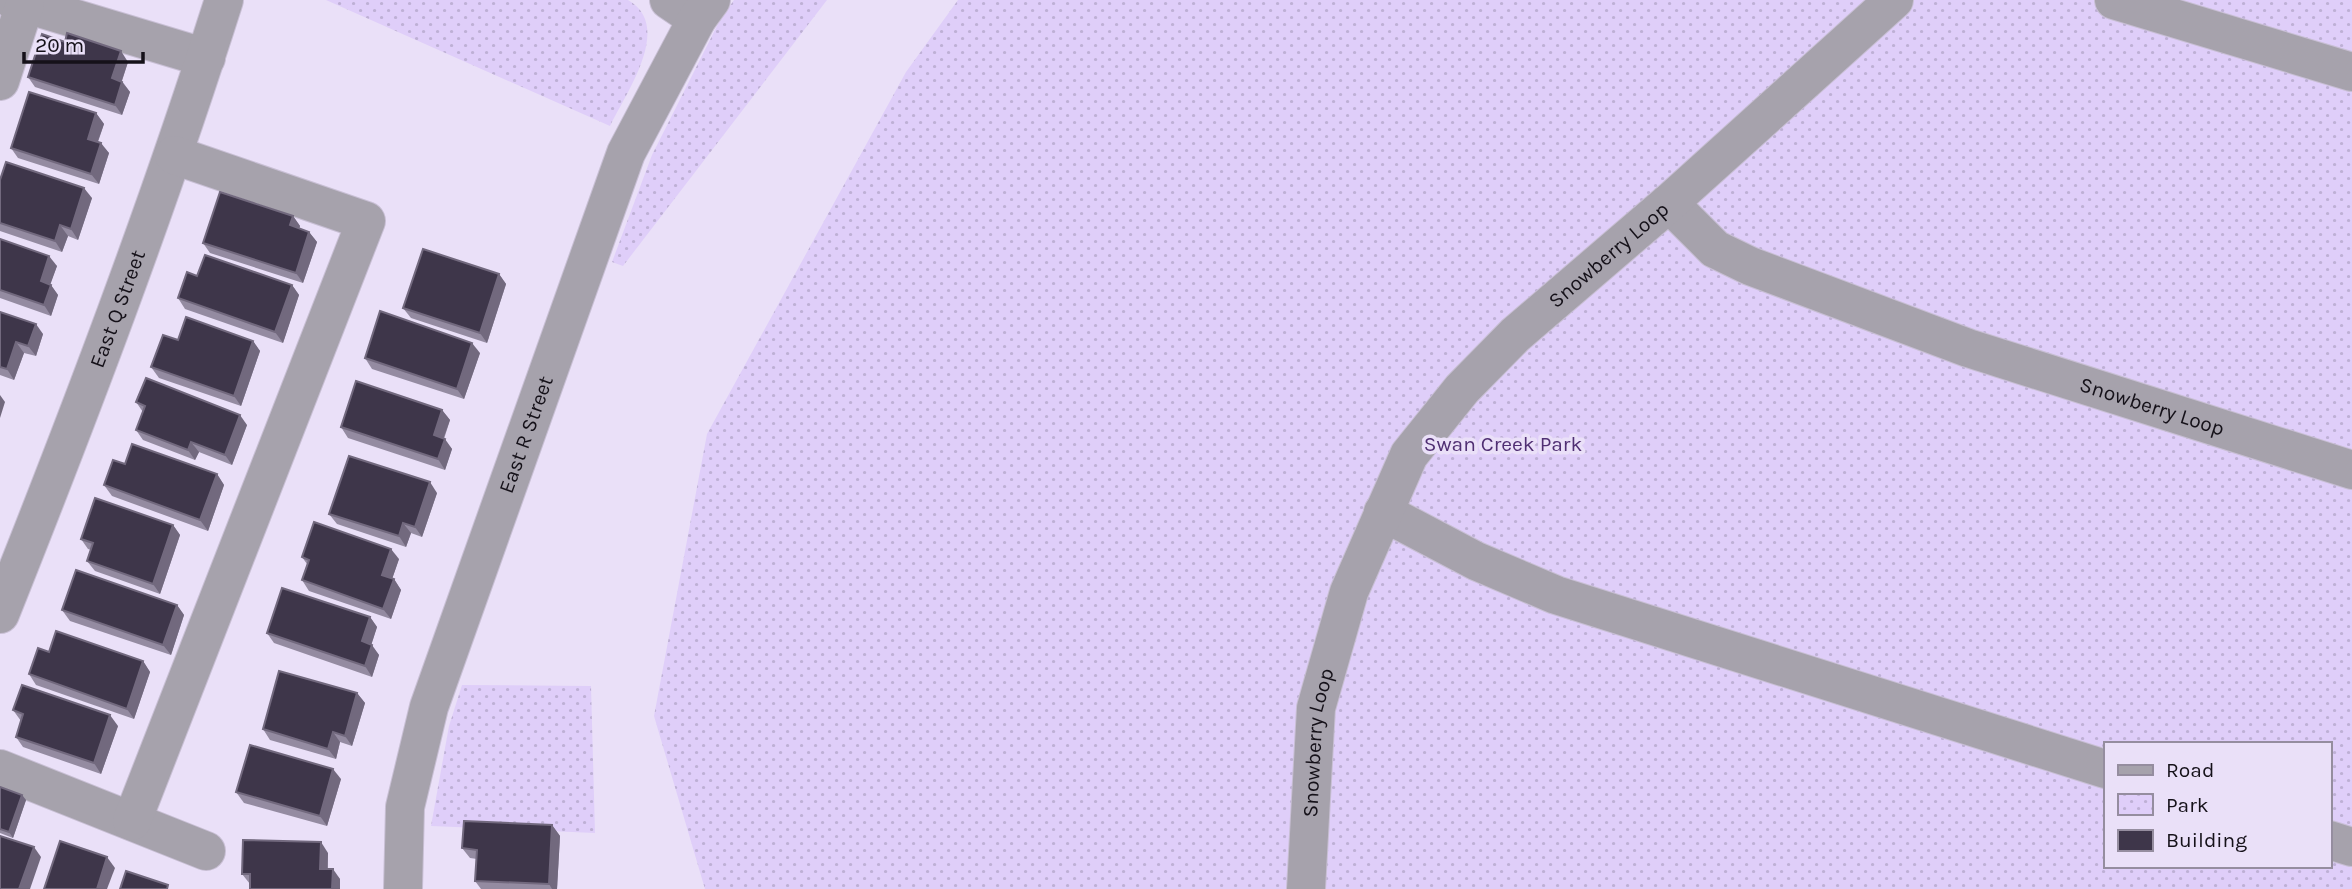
<svg xmlns="http://www.w3.org/2000/svg" width="2352" height="889" font-family="Karla,sans-serif">
  <style>
    .park { fill: url(#park-dots); fill-rule: evenodd }
    .lines { fill: none; stroke-linecap: round; stroke-linejoin: round }
    .minor-casing { stroke: #c8bfd4; stroke-width: 40 }
    .minor { stroke: #a6a2ac; stroke-width: 38 }
    .wall { fill: #948ba1 }
    .shaded-wall { fill: #72697e }
    .building { fill: #3e364a; stroke: #72697e; stroke-width: 2 }
    .labels { text-anchor: middle; dominant-baseline: central; stroke-width: 7; stroke-linejoin: round; paint-order: stroke }
    .street-label { font-size: 21px; fill: #151119; stroke: #eae0f8 }
    .park-label { font-size: 21px; fill: #502f73; stroke: #eae0f8 }
  </style>
  <defs>
    <pattern id="park-dots" width="8" height="8" patternUnits="userSpaceOnUse" patternTransform="scale(1.75)"><rect width="8" height="8" fill="#dfcef9"/><path d="M2 2h.1M6 6h.1" fill="none" stroke="#beb0d5" stroke-width="1.8" stroke-linecap="round"/></pattern>
  </defs>
  <rect width="100%" height="100%" fill="#eae0f8"/>
  <!-- park -->
  <g class="park">
    <path d="M326,0H628C674,26 626,93 610,126Z"/>
    <polygon points="734,0 827,0 623,266 612,262 652,155 720,20"/>
    <path d="M958,0H2352V889H705L654,716L707,434L906,72ZM2105,744H2329V866H2105Z"/>
    <polygon points="462,685 591,686 595,833 431,826 449,726"/>
  </g>
  <g class="lines">
    <!-- minor casing -->
    <g class="minor-casing">
      <g id="minor">
        <polyline points="13,0 206,58"/>
        <polyline points="669,0 697,19"/>
        <polyline points="2114,0 2352,72"/>
        <polyline points="0,81 25,4"/>
        <path id="s1" d="M1669,203L1715,249L1750,266L1968,348L2352,470"/>
        <polyline points="1383,512 1476,561 1556,595 2105,769"/>
        <path id="s2" d="M0,614C81,411 158,208 224,0"/>
        <polyline points="0,769 206,851"/>
        <polyline points="132,821 366,221 174,155"/>
        <polyline points="2329,840 2352,847"/>
        <path id="s3" d="M403,889L405,807L429,707L626,153L697,19L711,0"/>
        <path id="s4" d="M1306,889L1316,708L1349,592L1409,455L1462,389L1515,335L1669,203L1894,0"/>
      </g>
    </g>
    <!-- minor -->
    <use href="#minor" class="minor"/>
  </g>
  <!-- wall -->
  <g class="wall">
    <polygon points="128,62 122,81 130,92 122,115 35,87 28,77"/>
    <polygon points="96,113 104,124 98,142 109,153 99,184 18,158 11,148"/>
    <polygon points="0,180 92,198 78,240 68,236 62,252 0,231"/>
    <polygon points="293,216 300,226 299,229 309,232 317,242 303,283 210,253 203,243"/>
    <polygon points="0,239 57,266 50,284 58,295 51,316 0,298"/>
    <polygon points="499,274 506,284 487,343 411,318 403,308"/>
    <polygon points="197,276 292,285 299,295 283,343 185,309 178,298"/>
    <polygon points="0,312 43,334 36,356 24,353 14,380 0,375"/>
    <polygon points="178,340 253,341 260,351 241,406 159,378 151,367"/>
    <polygon points="480,353 464,399 372,369 365,358"/>
    <polygon points="136,402 247,425 232,465 199,452 195,460 143,440 136,430 143,412"/>
    <polygon points="442,410 450,420 444,439 452,449 445,470 348,438 341,427"/>
    <polygon points="125,464 217,474 224,485 208,531 112,496 104,485"/>
    <polygon points="437,493 422,537 411,533 406,547 337,524 329,514"/>
    <polygon points="173,525 180,535 160,594 95,571 87,561 91,550 88,549 81,539"/>
    <polygon points="302,557 399,559 392,579 394,579 401,590 391,619 309,591 302,580 307,564"/>
    <polygon points="177,605 184,615 171,655 70,621 62,610"/>
    <polygon points="370,617 377,627 371,645 379,655 372,677 274,643 267,633"/>
    <polygon points="49,652 143,661 150,672 134,719 36,685 29,674"/>
    <polygon points="357,693 365,703 352,746 340,742 336,759 270,740 263,729"/>
    <polygon points="13,710 118,726 101,774 23,747 16,737 21,721"/>
    <polygon points="341,779 327,826 244,803 236,792"/>
    <polygon points="0,787 22,795 26,800 13,838 0,833"/>
    <polygon points="552,825 560,836 557,889 481,889 475,881 477,859 470,858 462,848"/>
    <polygon points="328,853 328,869 340,879 250,884 242,874"/>
  </g>
  <!-- shaded-wall -->
  <g class="shaded-wall">
    <polygon points="121,51 128,62 119,89 112,78"/>
    <polygon points="122,82 130,92 122,115 115,105"/>
    <polygon points="96,113 104,124 95,149 88,139"/>
    <polygon points="101,143 109,153 99,184 91,174"/>
    <polygon points="84,188 92,198 78,240 71,229"/>
    <polygon points="293,216 300,226 297,236 290,225"/>
    <polygon points="60,225 68,236 62,252 55,241"/>
    <polygon points="309,232 317,242 303,283 296,273"/>
    <polygon points="49,256 57,266 48,291 41,281"/>
    <polygon points="499,274 506,284 487,343 480,333"/>
    <polygon points="51,285 58,295 51,316 44,305"/>
    <polygon points="292,285 299,295 283,343 275,332"/>
    <polygon points="36,324 43,334 36,356 28,346"/>
    <polygon points="253,341 260,351 241,406 234,396"/>
    <polygon points="16,342 24,353 14,380 7,369"/>
    <polygon points="472,343 480,353 464,399 457,389"/>
    <polygon points="0,395 5,402 0,418"/>
    <polygon points="442,410 450,420 441,445 434,435"/>
    <polygon points="240,415 247,425 232,465 225,455"/>
    <polygon points="445,439 452,449 445,470 438,459"/>
    <polygon points="191,442 199,452 195,460 188,450"/>
    <polygon points="217,474 224,485 208,531 200,520"/>
    <polygon points="430,482 437,493 422,537 415,527"/>
    <polygon points="403,523 411,533 406,547 399,536"/>
    <polygon points="173,525 180,535 160,594 153,584"/>
    <polygon points="391,549 399,559 390,585 382,575"/>
    <polygon points="394,579 401,590 391,619 383,609"/>
    <polygon points="177,605 184,615 171,655 163,645"/>
    <polygon points="370,617 377,627 369,652 362,641"/>
    <polygon points="372,645 379,655 372,677 365,666"/>
    <polygon points="143,661 150,672 134,719 127,709"/>
    <polygon points="357,693 365,703 352,746 345,736"/>
    <polygon points="110,715 118,726 101,774 94,763"/>
    <polygon points="333,732 340,742 336,759 328,749"/>
    <polygon points="333,769 341,779 327,826 320,816"/>
    <polygon points="22,795 26,800 13,838 9,832"/>
    <polygon points="552,825 560,836 557,889 552,889 549,884"/>
    <polygon points="321,842 328,853 327,879 320,869"/>
    <polygon points="34,847 41,857 30,889 19,889"/>
    <polygon points="107,857 115,868 107,889 97,889"/>
    <polygon points="333,869 340,879 340,889 332,889"/>
  </g>
  <!-- building -->
  <g class="building">
    <polygon points="67,33 121,51 112,78 122,82 115,105 28,77 42,34 65,42"/>
    <polygon points="29,92 96,113 88,139 101,143 91,174 11,148"/>
    <polygon points="6,162 84,188 71,229 60,225 55,241 0,223 0,180"/>
    <polygon points="220,192 293,216 290,225 309,232 296,273 203,243"/>
    <polygon points="0,239 49,256 41,281 51,285 44,305 0,290"/>
    <polygon points="423,249 499,274 480,333 403,308"/>
    <polygon points="205,255 292,285 275,332 178,298 187,272 197,276"/>
    <polygon points="380,311 472,343 457,389 365,358"/>
    <polygon points="0,312 36,324 28,346 16,342 7,369 0,367"/>
    <polygon points="186,317 253,341 234,396 151,367 163,335 178,340"/>
    <polygon points="146,378 240,415 225,455 191,442 188,450 136,430 145,406 136,402"/>
    <polygon points="356,381 442,410 434,435 445,439 438,459 341,427"/>
    <polygon points="132,444 217,474 200,520 104,485 113,460 125,464"/>
    <polygon points="349,456 430,482 415,527 403,523 399,536 329,514"/>
    <polygon points="95,498 173,525 153,584 87,561 93,543 81,539"/>
    <polygon points="314,522 391,549 382,575 394,579 383,609 302,580 309,560 302,557"/>
    <polygon points="76,570 177,605 163,645 62,610"/>
    <polygon points="282,588 370,617 362,641 372,645 365,666 267,633"/>
    <polygon points="56,631 143,661 127,709 29,674 38,648 49,652"/>
    <polygon points="279,671 357,693 345,736 333,732 328,749 263,729"/>
    <polygon points="22,685 110,715 94,763 16,737 23,714 13,710"/>
    <polygon points="250,745 333,769 320,816 236,792"/>
    <polygon points="0,787 22,795 9,832 0,829"/>
    <polygon points="464,821 552,825 549,884 475,881 477,850 462,848"/>
    <polygon points="0,836 34,847 19,889 0,889"/>
    <polygon points="243,840 321,842 320,869 333,869 332,889 250,889 250,874 242,874"/>
    <polygon points="60,841 107,857 97,889 44,889"/>
    <polygon points="126,871 168,885 167,889 120,889"/>
  </g>
  <g class="labels">
    <!-- street labels -->
    <g class="street-label">
      <text stroke="none"><textPath href="#s4" startOffset="735">Snowberry Loop</textPath></text>
      <text stroke="none"><textPath href="#s2" startOffset="327">East Q Street</textPath></text>
      <text stroke="none"><textPath href="#s1" startOffset="530">Snowberry Loop</textPath></text>
      <text stroke="none"><textPath href="#s3" startOffset="474">East R Street</textPath></text>
      <text stroke="none"><textPath href="#s4" startOffset="147">Snowberry Loop</textPath></text>
    </g>
    <!-- park labels -->
    <g class="park-label">
      <text x="1503" y="444">Swan Creek Park</text>
    </g>
  </g>
  <!-- legend -->
  <rect x="2104" y="742" width="228" height="126" fill="#eae0f8" stroke="#958d9f" stroke-width="2"/>
  <rect x="2118" y="765" width="35" height="10" fill="#a6a2ac" stroke="#958d9f" stroke-width="2"/>
  <text x="2166" y="777" font-size="21" fill="#151119">Road</text>
  <rect x="2118" y="794" width="35" height="21" fill="url(#park-dots)" stroke="#958d9f" stroke-width="2"/>
  <text x="2166" y="812" font-size="21" fill="#151119">Park</text>
  <rect x="2118" y="830" width="35" height="21" fill="#3e364a" stroke="#958d9f" stroke-width="2"/>
  <text x="2166" y="847" font-size="21" fill="#151119">Building</text>
  <!-- scale -->
  <path d="M24 52v10h119v-10" fill="none" stroke="#151119" stroke-width="3.5"/>
  <text x="35" y="52" font-size="21" fill="#151119" stroke="#eae0f8" stroke-width="5" paint-order="stroke">20 m</text>
</svg>
